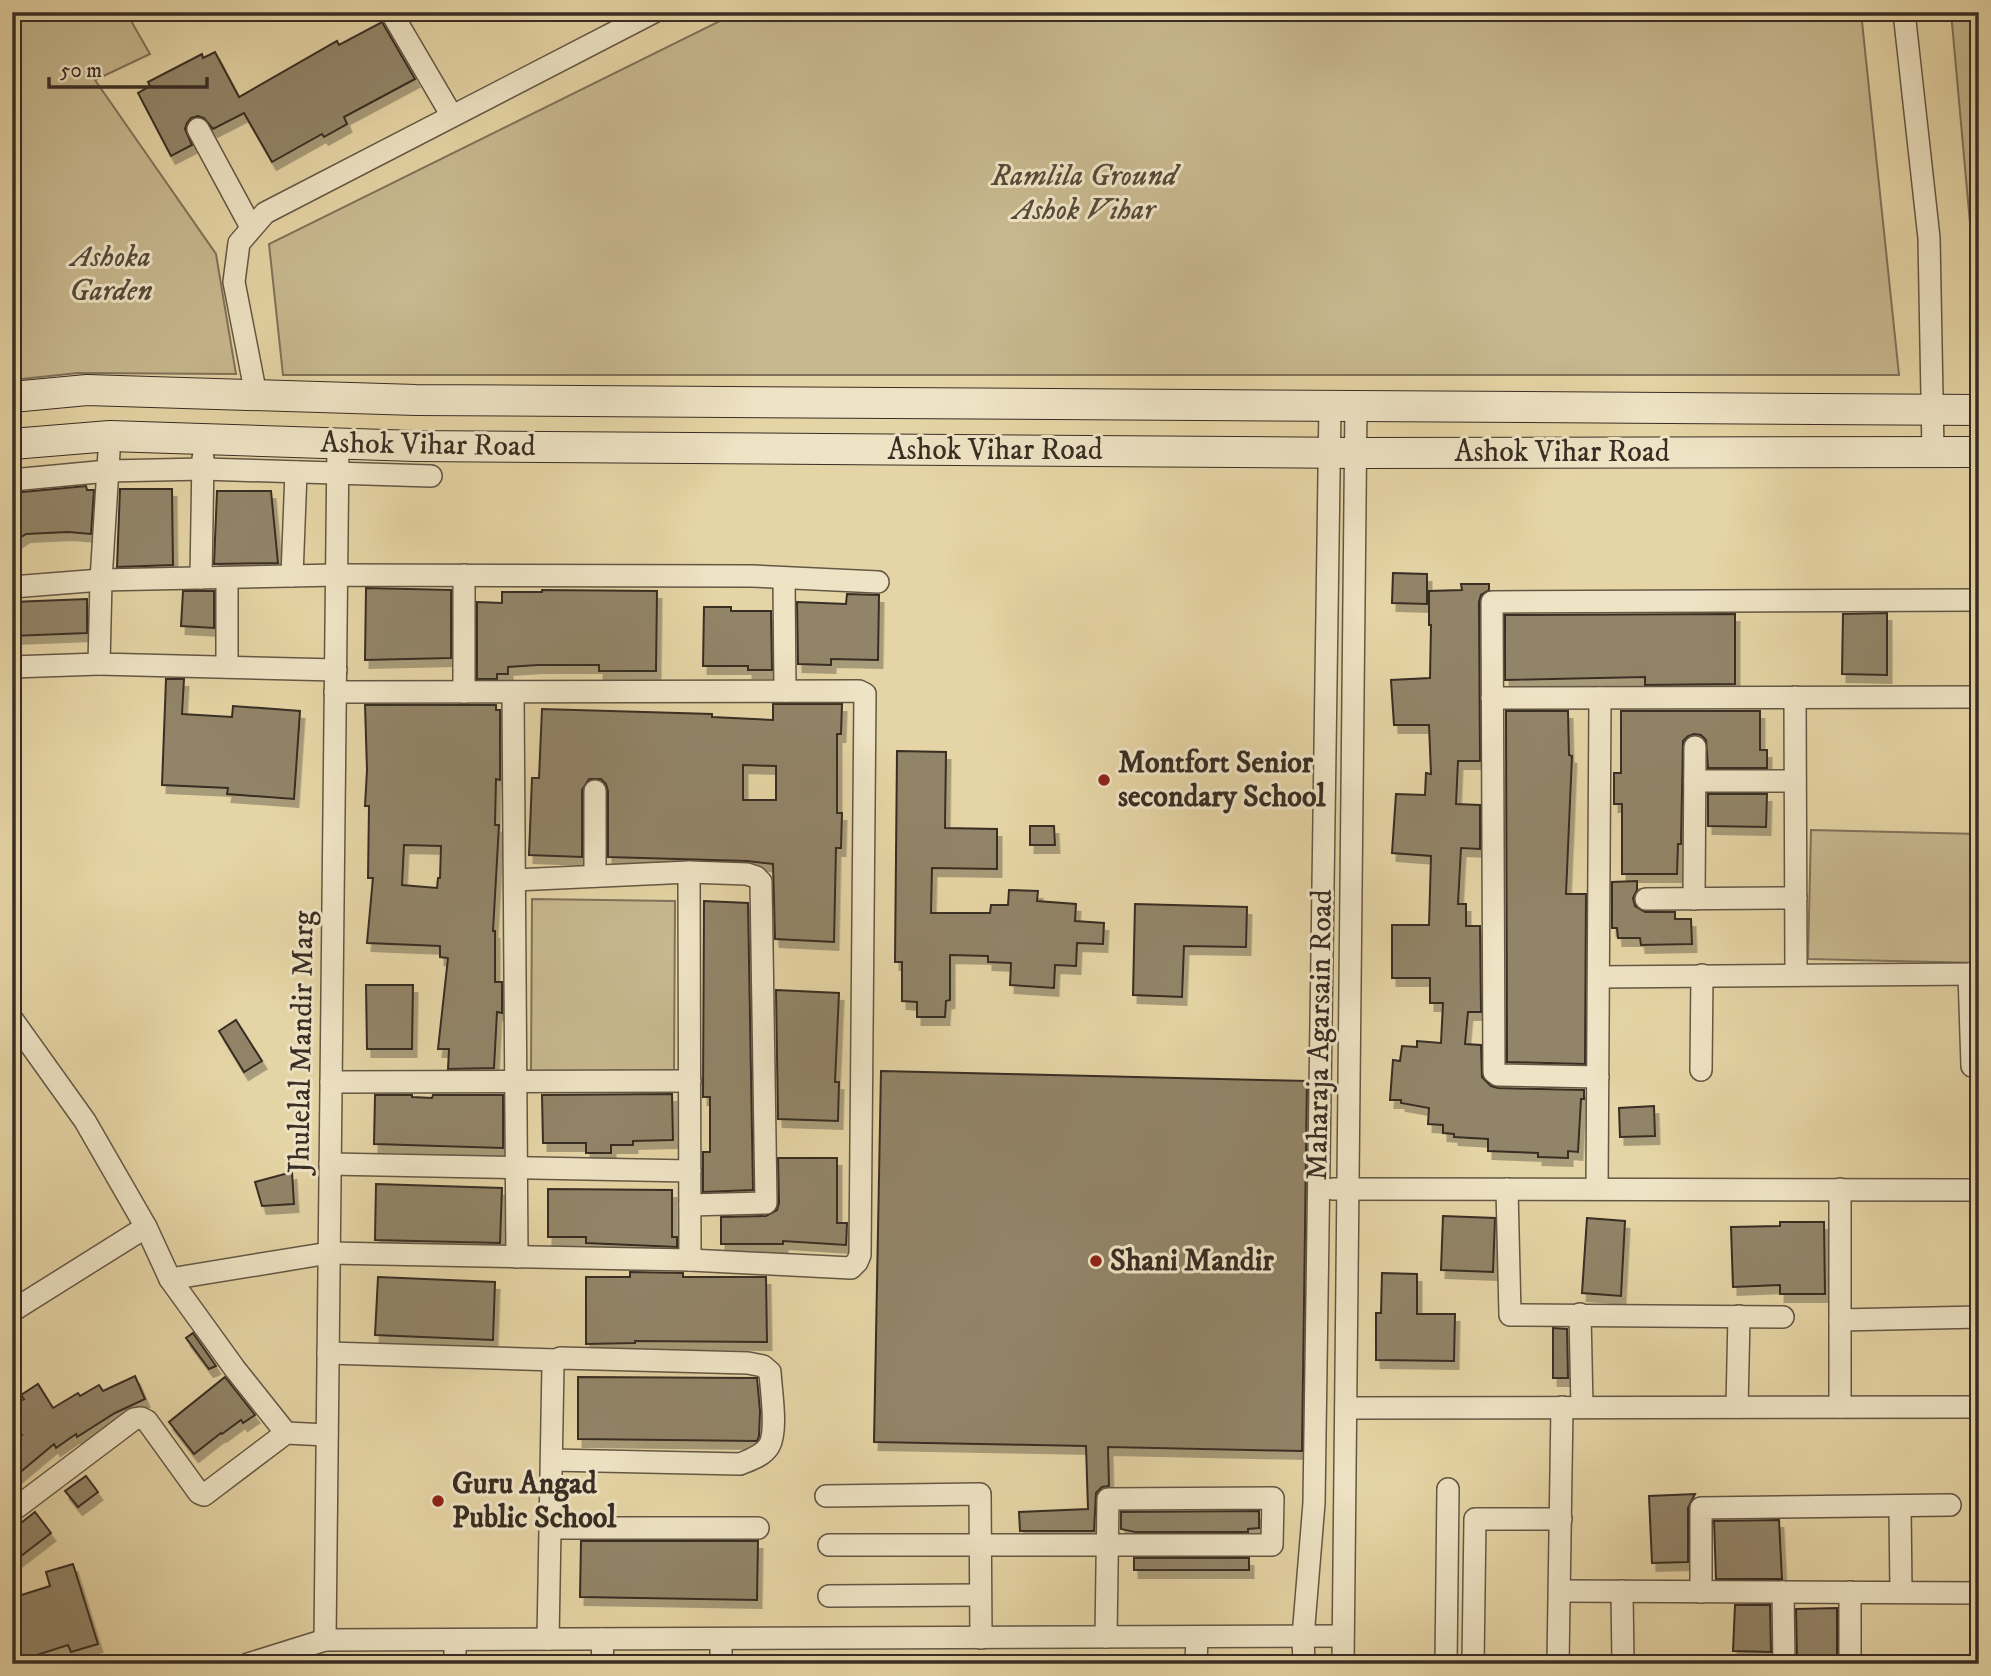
<svg xmlns="http://www.w3.org/2000/svg" width="1991" height="1676" font-family="'IM FELL DW Pica',serif">
  <style>
    .green { fill: #c8b88f; stroke: #80725a; stroke-width: 2 }
    .building { fill: #928467; stroke: #392d24; stroke-width: 2; fill-rule: evenodd; filter: url(#shadow) }
    .lines { fill: none; stroke-linecap: round; stroke-linejoin: round }
    .street-casing { stroke: #645744; stroke-width: 24 }
    .secondary-casing { stroke: #392d24; stroke-width: 32 }
    .street { stroke: #eee3c4; stroke-width: 21 }
    .secondary { stroke: #eee3c4; stroke-width: 30 }
    .poi-dot { fill: #8f2418; stroke: #eee3c4; stroke-width: 2.5 }
    .labels { text-anchor: middle; dominant-baseline: central; stroke-width: 6; stroke-linejoin: round; paint-order: stroke }
    .park-label { font-size: 30px; font-style: italic; fill: #564939; stroke: #eee3c4 }
    .street-label { font-size: 30px; fill: #392d24; stroke: #eee3c4 }
    .poi-label { font-size: 30px; font-weight: bold; fill: #392d24; stroke: #eee3c4; text-anchor: start }
  </style>
  <defs>
    <filter id="shadow"><feDropShadow dx="4.5" dy="8" stdDeviation="0" flood-color="#0004"/></filter>
  </defs>
  <rect width="100%" height="100%" fill="#e5d4a5"/>
  <filter id="stains"><feTurbulence type="fractalNoise" baseFrequency=".00286" numOctaves="4"/><feColorMatrix values="0 0 0 0 .2 0 0 0 0 .09 0 0 0 0 .02 0 0 0 .5 -.17"/></filter>
  <radialGradient id="worn" r=".72"><stop offset=".6" stop-color="#630" stop-opacity="0"/><stop offset="1" stop-color="#630" stop-opacity=".3"/></radialGradient>
  <!-- green -->
  <g class="green">
    <polygon points="12,12 126,12 150,54 95,80 216,254 236,374 78,373 12,380"/>
    <polygon points="738,12 1861,12 1899,375 283,375 269,244"/>
    <polygon points="1951,12 1979,12 1979,323"/>
    <polygon points="1811,830 1979,834 1979,963 1808,959"/>
    <polygon points="532,899 675,901 674,1074 531,1072"/>
    <polygon points="329,1658 441,1660 440,1664 310,1664"/>
  </g>
  <!-- building -->
  <g class="building">
    <polygon points="382,22 415,79 344,117 347,124 324,137 322,134 272,162 244,113 213,129 204,118 198,116 191,118 187,123 185,129 192,145 171,156 138,93 150,86 148,82 202,54 203,58 215,52 239,97 337,41 339,45"/>
    <polygon points="86,486 87,490 94,490 91,534 68,532 26,534 12,543 12,493"/>
    <polygon points="120,489 172,489 173,565 117,567"/>
    <polygon points="217,491 271,491 278,563 214,564"/>
    <polygon points="1393,573 1427,574 1427,604 1392,603"/>
    <polygon points="1461,584 1489,584 1489,590 1481,595 1479,602 1480,761 1458,761 1456,804 1480,805 1480,849 1461,848 1458,904 1466,904 1466,926 1480,926 1481,1012 1468,1012 1465,1044 1481,1045 1482,1077 1491,1086 1498,1088 1584,1090 1584,1099 1581,1099 1578,1152 1568,1151 1568,1158 1538,1157 1538,1153 1488,1151 1488,1139 1454,1137 1454,1134 1443,1133 1443,1125 1428,1124 1429,1108 1401,1103 1401,1100 1390,1100 1393,1060 1400,1061 1402,1046 1417,1047 1417,1041 1441,1043 1443,1003 1430,1003 1430,978 1392,978 1392,925 1429,925 1431,856 1392,853 1396,794 1425,795 1426,773 1431,774 1429,725 1394,725 1391,680 1430,678 1431,625 1429,625 1429,591 1462,590"/>
    <polygon points="366,588 451,590 451,658 365,660"/>
    <polygon points="542,590 657,591 656,671 599,671 599,665 538,665 508,667 508,674 497,674 497,679 477,679 477,602 502,603 502,592 542,592"/>
    <polygon points="183,591 214,591 214,628 181,626"/>
    <polygon points="847,594 879,595 878,660 831,659 831,665 798,664 797,602 846,604"/>
    <polygon points="87,599 87,633 12,636 12,602"/>
    <polygon points="704,607 731,607 731,611 771,611 772,670 748,670 748,666 703,666"/>
    <polygon points="1887,613 1887,675 1842,674 1843,614"/>
    <polygon points="1735,614 1735,684 1645,685 1645,677 1505,680 1505,615"/>
    <polygon points="166,679 184,679 182,714 232,717 233,706 300,711 294,799 227,794 228,788 162,785"/>
    <path d="M773,704H842L841,734H837V813H842L841,848H836L834,942L775,939L773,864L747,861L608,857V791L606,784L601,779H589L582,790V857L529,855L532,778H539L542,709L712,714V717L773,720ZM743,765L776,766V800H743Z"/>
    <path d="M365,705H496V710H500V780L496,779L495,825H499L493,931H495V982H502V1013L497,1012L494,1068L448,1069L449,1049H438L448,958L440,957V946L367,943L373,878H368L369,806H365L367,770ZM404,845L441,846L440,878H438L437,888L402,885Z"/>
    <polygon points="1506,711 1568,711 1569,755 1572,756 1566,894 1586,894 1585,1064 1507,1062"/>
    <polygon points="1621,711 1760,711 1760,750 1767,750 1767,768 1708,768 1706,740 1701,735 1694,734 1688,736 1683,741 1681,844 1678,844 1677,874 1622,874 1622,804 1614,804 1614,773 1621,773"/>
    <polygon points="897,751 946,752 945,828 997,829 997,869 932,868 931,913 990,913 991,905 1008,905 1009,890 1038,891 1037,901 1076,904 1075,921 1104,923 1103,944 1077,943 1076,966 1055,965 1054,988 1010,985 1011,963 988,962 988,956 950,955 950,1000 946,1001 945,1017 917,1017 917,1002 902,1001 902,962 895,962"/>
    <polygon points="1708,794 1767,794 1766,827 1708,826"/>
    <polygon points="1030,826 1054,826 1055,845 1030,845"/>
    <polygon points="1637,881 1637,890 1633,898 1635,906 1645,912 1675,912 1675,919 1691,919 1692,944 1641,945 1640,938 1618,938 1617,928 1612,928 1612,882"/>
    <polygon points="704,901 748,903 753,1190 703,1192 703,1152 710,1152 710,1097 703,1097"/>
    <polygon points="1135,904 1247,907 1246,947 1184,946 1182,997 1133,995"/>
    <polygon points="366,985 413,985 412,1049 367,1049"/>
    <polygon points="776,990 839,993 835,1082 839,1082 838,1121 778,1119"/>
    <polygon points="236,1020 262,1061 244,1072 219,1031"/>
    <polygon points="881,1071 1307,1081 1302,1451 1108,1447 1109,1486 1102,1487 1096,1493 1094,1531 1020,1531 1019,1512 1088,1509 1086,1446 874,1442"/>
    <polygon points="672,1094 673,1140 633,1141 633,1145 611,1145 611,1153 586,1153 586,1143 543,1143 542,1095"/>
    <polygon points="375,1095 412,1095 412,1097 432,1098 433,1095 503,1095 503,1148 374,1144"/>
    <polygon points="1654,1106 1655,1136 1620,1137 1619,1108"/>
    <polygon points="778,1158 837,1158 837,1223 847,1223 846,1245 783,1241 783,1244 721,1244 721,1217 766,1216 777,1210 779,1203"/>
    <polygon points="292,1172 294,1204 262,1206 255,1182"/>
    <polygon points="376,1184 502,1188 500,1243 375,1240"/>
    <polygon points="548,1189 672,1190 672,1237 677,1237 677,1247 586,1243 586,1237 548,1237"/>
    <polygon points="1443,1216 1495,1218 1493,1272 1441,1270"/>
    <polygon points="1587,1218 1625,1221 1621,1296 1582,1293"/>
    <polygon points="1780,1222 1824,1222 1825,1294 1780,1294 1780,1285 1733,1287 1731,1227 1780,1226"/>
    <polygon points="630,1272 683,1273 683,1277 766,1277 767,1342 635,1341 635,1343 586,1344 586,1277 630,1277"/>
    <polygon points="1382,1273 1417,1274 1417,1314 1455,1314 1454,1361 1376,1360 1376,1313 1381,1313"/>
    <polygon points="378,1277 495,1282 493,1340 375,1335"/>
    <polygon points="1553,1328 1567,1329 1568,1378 1553,1378"/>
    <polygon points="193,1333 216,1366 209,1369 186,1338"/>
    <polygon points="135,1376 145,1399 115,1413 77,1437 76,1434 56,1448 54,1444 12,1479 12,1444 22,1435 12,1423 12,1406 24,1399 21,1395 38,1384 53,1408 78,1393 80,1396 99,1385 103,1391"/>
    <polygon points="225,1377 255,1415 243,1423 241,1420 222,1434 221,1433 194,1454 169,1422"/>
    <polygon points="578,1377 757,1378 760,1411 759,1436 757,1441 578,1439"/>
    <polygon points="86,1476 98,1492 78,1507 65,1491"/>
    <polygon points="1695,1494 1688,1508 1688,1562 1652,1563 1649,1496"/>
    <polygon points="1259,1511 1259,1528 1248,1529 1248,1532 1135,1532 1121,1529 1121,1512"/>
    <polygon points="35,1512 51,1533 12,1563 12,1530"/>
    <polygon points="1779,1520 1782,1579 1716,1579 1714,1521"/>
    <polygon points="581,1541 758,1541 757,1600 580,1597"/>
    <rect x="1134" y="1558" width="115" height="12"/>
    <polygon points="73,1564 98,1644 71,1652 68,1645 12,1663 12,1598 50,1586 46,1572"/>
    <polygon points="1735,1605 1770,1605 1771,1652 1733,1651"/>
    <polygon points="1837,1608 1837,1661 1797,1661 1796,1609"/>
  </g>
  <g class="lines">
    <!-- street casing -->
    <g class="street-casing">
      <g id="street">
        <polyline points="391,12 452,116"/>
        <polyline points="1904,12 1929,238 1933,451"/>
        <polyline points="198,129 251,227"/>
        <polyline points="256,395 234,282 239,243 265,213 654,12"/>
        <polyline points="110,436 101,580 99,664 336,670"/>
        <polyline points="12,480 108,471 203,469 431,476"/>
        <polyline points="464,575 464,692"/>
        <polyline points="292,576 296,472"/>
        <polyline points="201,578 203,458"/>
        <polyline points="227,578 227,667"/>
        <polyline points="784,579 785,691"/>
        <polyline points="12,587 101,580 336,575 752,576 878,582"/>
        <polyline points="12,667 99,664"/>
        <polyline points="513,693 517,1257"/>
        <polyline points="1795,697 1796,975"/>
        <polyline points="1492,698 1979,697"/>
        <polyline points="1695,781 1795,781"/>
        <polyline points="689,872 690,1260"/>
        <polyline points="595,876 595,791"/>
        <polyline points="515,880 689,872 747,874 756,877 761,882 766,1203 690,1205"/>
        <polyline points="1646,899 1796,898"/>
        <polyline points="1694,899 1695,747"/>
        <polyline points="1969,974 1972,1066"/>
        <polyline points="1599,977 1979,974"/>
        <polyline points="12,1019 85,1121 146,1227 170,1279 235,1369 286,1433"/>
        <polyline points="1701,1070 1702,975"/>
        <polyline points="1598,1077 1498,1075 1494,1072 1492,602 1979,600"/>
        <polyline points="331,1082 690,1081"/>
        <polyline points="330,1164 690,1171"/>
        <polyline points="1333,1189 1979,1190"/>
        <polyline points="1507,1189 1510,1315 1783,1317"/>
        <polyline points="1597,1189 1600,698"/>
        <polyline points="170,1279 329,1253 690,1260 851,1268 857,1262 860,1255 865,694 859,691 335,692"/>
        <polyline points="12,1311 146,1227"/>
        <polyline points="1580,1314 1582,1407"/>
        <polyline points="1840,1320 1979,1317"/>
        <polyline points="328,1353 556,1360"/>
        <polyline points="1737,1407 1739,1316"/>
        <polyline points="1840,1407 1840,1189"/>
        <polyline points="1346,1408 1979,1407"/>
        <polyline points="826,1496 980,1494 981,1638"/>
        <polyline points="1900,1506 1901,1592"/>
        <polyline points="12,1511 134,1419 141,1418 147,1421 199,1493 204,1495 286,1433 327,1435"/>
        <polyline points="550,1528 758,1528"/>
        <path d="M829,1545C976,1544 1124,1545 1272,1545L1273,1498L1108,1499L1106,1637"/>
        <polyline points="1560,1591 1979,1593"/>
        <polyline points="1622,1591 1623,1664"/>
        <polyline points="1701,1592 1701,1508 1950,1505"/>
        <polyline points="1783,1592 1784,1664"/>
        <polyline points="829,1596 980,1595"/>
        <path d="M548,1639L553,1364L560,1358L748,1363L763,1366L770,1372C771,1391 778,1431 769,1446C763,1456 750,1460 740,1464L552,1460"/>
        <polyline points="602,1639 603,1664"/>
        <polyline points="325,1640 338,444"/>
        <polyline points="248,1664 325,1640 1343,1636"/>
        <polyline points="455,1664 455,1640"/>
        <polyline points="721,1664 721,1639"/>
        <polyline points="1196,1664 1197,1637"/>
        <polyline points="1304,1664 1303,1637 1314,1503 1330,406"/>
        <polyline points="1343,1664 1356,406"/>
        <polyline points="1446,1664 1448,1489"/>
        <polyline points="1473,1664 1475,1519 1561,1519"/>
        <polyline points="1558,1664 1562,1407"/>
        <polyline points="1850,1664 1850,1592"/>
      </g>
    </g>
    <!-- secondary casing -->
    <g class="secondary-casing">
      <g id="secondary">
        <polyline points="12,397 87,390 416,400 1979,410"/>
        <polyline points="12,444 110,436 416,446 1356,453 1979,452"/>
      </g>
    </g>
    <!-- street -->
    <use href="#street" class="street"/>
    <!-- secondary -->
    <use href="#secondary" class="secondary"/>
  </g>
  <!-- markers -->
  <g class="poi-dot">
    <circle cx="1104" cy="780" r="7"/>
    <circle cx="1096" cy="1261" r="7"/>
    <circle cx="438" cy="1501" r="7"/>
  </g>
  <g class="labels">
    <!-- park labels -->
    <g class="park-label">
      <text x="1084" y="176">Ramlila Ground<tspan x="1084" dy="34">Ashok Vihar</tspan></text>
      <text x="111" y="257">Ashoka<tspan x="111" dy="34">Garden</tspan></text>
    </g>
    <!-- street labels -->
    <g class="street-label">
      <text transform="translate(428 445) rotate(1)">Ashok Vihar Road</text>
      <text x="995" y="450">Ashok Vihar Road</text>
      <text x="1562" y="452">Ashok Vihar Road</text>
      <text transform="translate(1320 1035) rotate(-89)">Maharaja Agarsain Road</text>
      <text transform="translate(302 1042) rotate(-89)">Jhulelal Mandir Marg</text>
    </g>
    <!-- poi labels -->
    <g class="poi-label">
      <text x="1118" y="763">Montfort Senior<tspan x="1118" dy="34">secondary School</tspan></text>
      <text x="1110" y="1261">Shani Mandir</text>
      <text x="452" y="1484">Guru Angad<tspan x="452" dy="34">Public School</tspan></text>
    </g>
  </g>
  <!-- margin -->
  <rect width="1991" height="1676" fill="none" stroke="#e5d4a5" stroke-width="42"/>
  <rect x="14" y="14" width="1963" height="1648" fill="none" stroke="#392d24" stroke-width="3.5"/>
  <rect x="21" y="21" width="1949" height="1634" fill="none" stroke="#392d24" stroke-width="2"/>
  <!-- scale -->
  <path d="M49 77v10h158v-10" fill="none" stroke="#392d24" stroke-width="3.5"/>
  <text x="60" y="77" font-size="21" fill="#392d24" stroke="#eee3c4" stroke-width="5" paint-order="stroke">50 m</text>
  <rect width="100%" height="100%" filter="url(#stains)"/>
  <rect width="100%" height="100%" fill="url(#worn)"/>
</svg>
